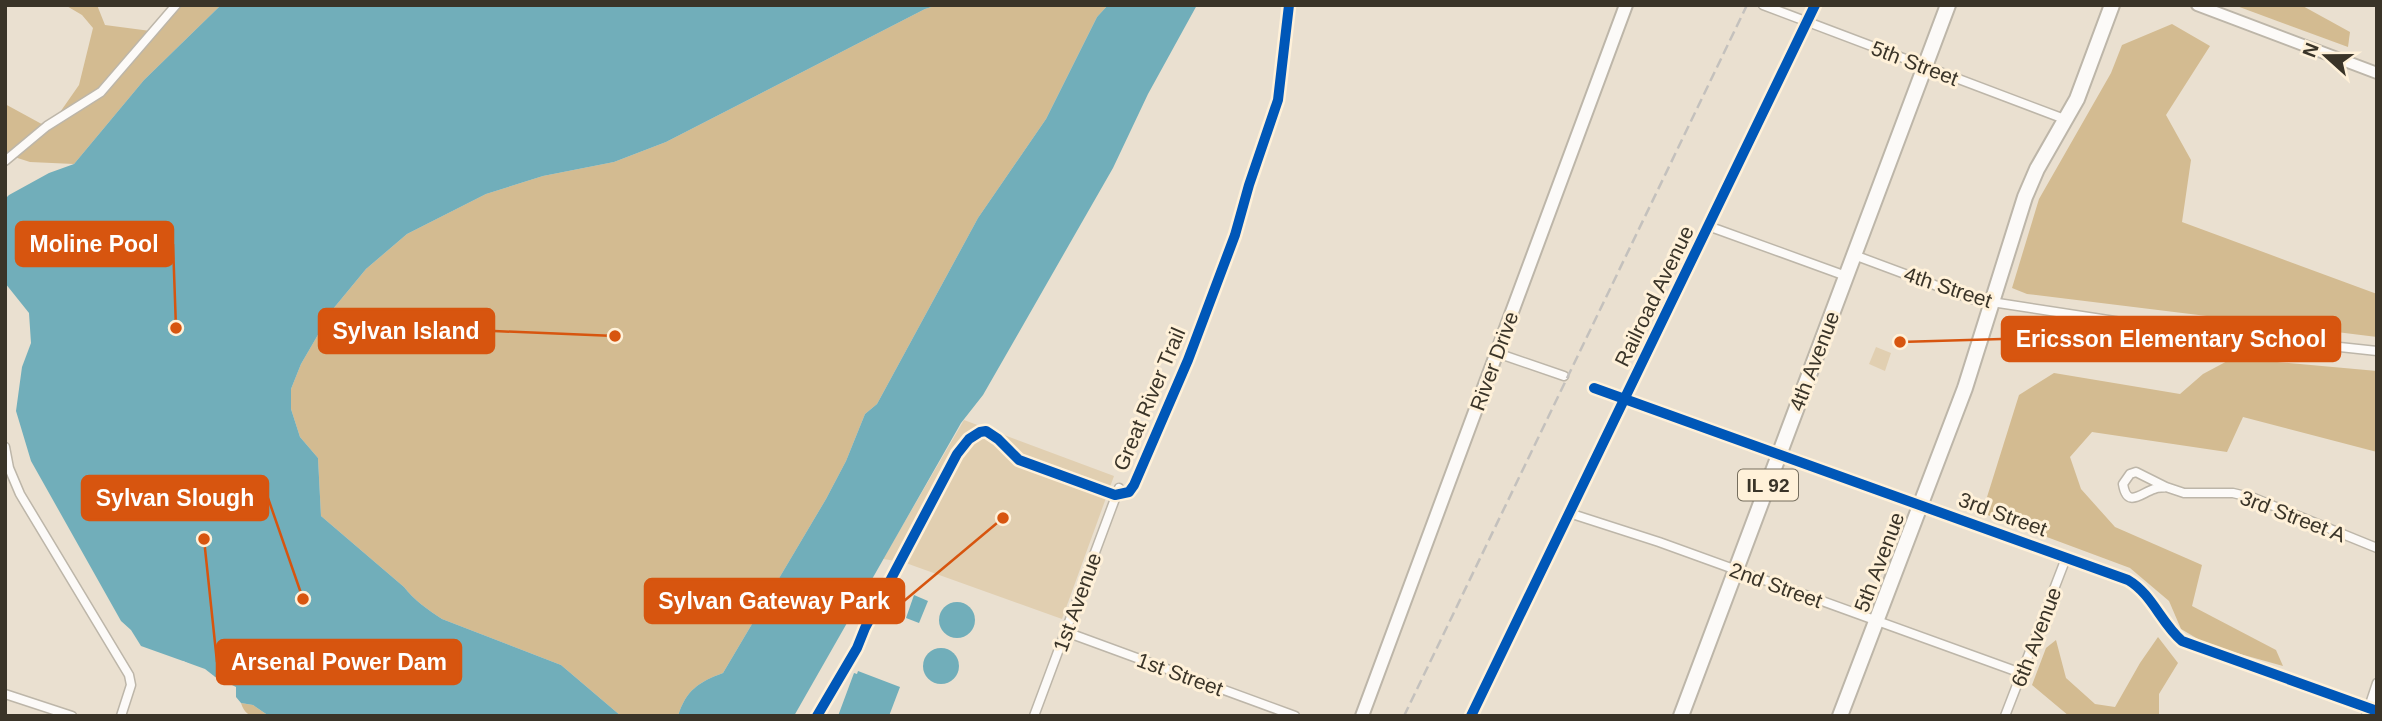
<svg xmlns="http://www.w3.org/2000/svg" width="2382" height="721" font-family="Arial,sans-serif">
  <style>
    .green { fill: #e1cfb1 }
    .forest { fill: #d3bb91 }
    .water { fill: #71aeba }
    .pier { fill: #eae0d0 }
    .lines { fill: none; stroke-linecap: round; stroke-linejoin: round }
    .minor-casing { stroke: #bdb6a9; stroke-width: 11 }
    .tertiary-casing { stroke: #bdb6a9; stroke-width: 14 }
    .secondary-casing { stroke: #bdb6a9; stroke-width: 16 }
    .primary-casing { stroke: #bdb6a9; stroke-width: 18 }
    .minor { stroke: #fcfaf8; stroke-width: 8 }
    .tertiary { stroke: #fcfaf8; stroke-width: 10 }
    .secondary { stroke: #fcfaf8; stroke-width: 12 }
    .primary { stroke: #fcfaf8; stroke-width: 14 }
    .rail { stroke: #c4c1bd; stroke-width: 2.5; stroke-dasharray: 10 5; stroke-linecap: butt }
    .cycleway-casing { stroke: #fff1d9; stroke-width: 15 }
    .cycleway { stroke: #0057b8; stroke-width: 10 }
    .labels { text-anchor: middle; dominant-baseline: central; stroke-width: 6; stroke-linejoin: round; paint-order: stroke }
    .shield { fill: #fff1d9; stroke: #756d5d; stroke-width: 2 }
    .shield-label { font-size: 19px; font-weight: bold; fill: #3a3428 }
    .street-label { font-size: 21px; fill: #3a3428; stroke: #fff1d9 }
    .leader { fill: none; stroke: #d7550f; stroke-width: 2.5 }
    .callout-dot { fill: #d7550f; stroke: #fff1d9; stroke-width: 2.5 }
    .callout { fill: #d7550f; stroke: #d7550f; stroke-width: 2.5 }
    .callout-label { font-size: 23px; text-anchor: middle; font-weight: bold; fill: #fff }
  </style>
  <rect width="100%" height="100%" fill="#eae0d0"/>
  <!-- green -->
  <g class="green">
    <polygon points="1876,347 1891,353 1885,371 1869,364"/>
    <polygon points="964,420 1114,476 1062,619 903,562 883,559"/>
  </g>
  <!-- forest -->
  <g class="forest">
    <polygon points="65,5 97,5 105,25 158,32 182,5 221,5 144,80 74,164 30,162 5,154 5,104 49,128 79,85 93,28 82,15"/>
    <path d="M938,5H1108L1097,17L1046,119L978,218L877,404L865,414L846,461L826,499L723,673C699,682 686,690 678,716H621L561,665L442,619C428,610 414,600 404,587L321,516L318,458L300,437L291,409V389L301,364L333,309L366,269L407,234L486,194L543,176L614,162L666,142L925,9Z"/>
    <polygon points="2234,5 2301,5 2350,32 2348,47"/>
    <polygon points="2172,24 2210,46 2166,115 2191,160 2182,222 2377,294 2377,337 2027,294 2012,288 2039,199 2111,73 2122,45"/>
    <polygon points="2233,358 2377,371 2377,452 2243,417 2227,452 2092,432 2070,457 2081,489 2115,527 2202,565 2192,606 2276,650 2283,666 2208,645 2181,629 2169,601 2130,568 1982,513 2019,395 2054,373 2180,394 2203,374"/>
    <polygon points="2158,637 2178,663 2159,694 2159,716 2069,716 2032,685 2046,648 2056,640 2066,678 2095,704 2115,707 2140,663"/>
    <path d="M241,703L253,705L269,716C255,716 246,719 241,703Z"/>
  </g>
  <!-- water -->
  <g class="water">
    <path d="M221,5H938L925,9L666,142L614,162L543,176L486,194L407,234L366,269L333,309L301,364L291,389V409L300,437L318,458L321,516L404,587C414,600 428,610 442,619L561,665L621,716H269L253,705L241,703L236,697V687L183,661L141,646L131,630L121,621L31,461L16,411L22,367L31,343L29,313L5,283V199L9,195L49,173L74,164L144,80Z"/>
    <path d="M1108,5H1197L1148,94L1113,168L983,395L961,423L794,716H678C686,690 699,682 723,673L826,499L846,461L865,414L877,404L978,218L1046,119L1097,17Z"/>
    <polygon points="914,595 928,601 919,623 906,618"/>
    <circle cx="957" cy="620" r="18"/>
    <circle cx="941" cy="666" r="18"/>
    <polygon points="858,671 900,687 889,716 838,716 854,673 857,674"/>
  </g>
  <!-- pier -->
  <polygon class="pier" points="183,661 205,669 214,676 214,680 182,664"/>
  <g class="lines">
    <!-- minor casing -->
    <g class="minor-casing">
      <g id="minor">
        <polyline points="1763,5 2067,120"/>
        <polyline points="5,161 47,126 101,92 176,5"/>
        <polyline points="1708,226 1846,276"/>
        <polyline points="1854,255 1972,299 2154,327 2377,351"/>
        <polyline points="1497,353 1564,376"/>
        <path d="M1594,388L2128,580C2152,594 2161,623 2182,641L2377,711"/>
        <polyline points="5,447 9,468 20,494 129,675 131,685 121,716"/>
        <path d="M2166,487C2162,488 2158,487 2154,489C2141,493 2127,509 2123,484L2130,474L2136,472L2166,487L2184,493H2233L2254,498L2377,548"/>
        <polyline points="1569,513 1659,542 2021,673"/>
        <polyline points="1066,632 1295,716"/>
        <polyline points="5,694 72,716"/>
        <polyline points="1034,716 1119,488"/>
        <polyline points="1471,716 1815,5"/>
        <polyline points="2005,716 2066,558"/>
        <polyline points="2366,716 2377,683"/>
      </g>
    </g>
    <!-- tertiary casing -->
    <g class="tertiary-casing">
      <polyline id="tertiary" points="2197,5 2377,73"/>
    </g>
    <!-- secondary casing -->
    <g class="secondary-casing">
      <polyline id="secondary" points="1362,716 1626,5"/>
    </g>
    <!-- primary casing -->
    <g class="primary-casing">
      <g id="primary">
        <polyline points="1681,716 1948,5"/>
        <polyline points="1840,716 1965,388 2025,197 2037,169 2077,99 2112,5"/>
      </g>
    </g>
    <!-- minor -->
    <use href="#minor" class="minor"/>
    <!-- tertiary -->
    <use href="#tertiary" class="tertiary"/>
    <!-- secondary -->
    <use href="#secondary" class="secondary"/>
    <!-- primary -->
    <use href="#primary" class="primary"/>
    <!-- rail -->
    <polyline class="rail" points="1404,716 1747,5"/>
    <!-- cycleway casing -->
    <g class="cycleway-casing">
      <g id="cycleway">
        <path d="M1594,388L2128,580C2152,594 2161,623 2182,641L2377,711"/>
        <polyline points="817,716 857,648 865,628 957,454 969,439 980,432 986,431 998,439 1019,460 1115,495 1129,492 1134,485 1188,360 1235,235 1249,185 1278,100 1289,5"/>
        <polyline points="1471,716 1815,5"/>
      </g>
    </g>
    <!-- cycleway -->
    <use href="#cycleway" class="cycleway"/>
  </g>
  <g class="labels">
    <!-- shield labels -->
    <rect class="shield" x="1738" y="469.5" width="60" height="31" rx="5"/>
    <g class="shield-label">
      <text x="1768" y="485">IL 92</text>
    </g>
    <!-- street labels -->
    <g class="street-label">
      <text transform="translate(1915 63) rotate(21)">5th Street</text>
      <text transform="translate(1948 287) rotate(18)">4th Street</text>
      <text transform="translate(1654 296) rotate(-64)">Railroad Avenue</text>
      <text transform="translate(1494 361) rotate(-70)">River Drive</text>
      <text transform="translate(1814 361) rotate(-69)">4th Avenue</text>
      <text transform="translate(1149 399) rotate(-67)">Great River Trail</text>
      <text transform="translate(2003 514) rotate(20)">3rd Street</text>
      <text transform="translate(2293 516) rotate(21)">3rd Street A</text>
      <text transform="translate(1879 562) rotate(-69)">5th Avenue</text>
      <text transform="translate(1776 585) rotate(20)">2nd Street</text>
      <text transform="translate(1077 602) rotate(-70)">1st Avenue</text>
      <text transform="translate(2036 637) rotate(-69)">6th Avenue</text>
      <text transform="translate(1180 674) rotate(20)">1st Street</text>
    </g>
  </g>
  <!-- callouts -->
  <path class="leader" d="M176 328L173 244M615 336L494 331M1900 342L2002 339M303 599L268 498M1003 518L904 601M204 539L217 662"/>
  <g class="callout-dot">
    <circle cx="176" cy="328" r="7"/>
    <circle cx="615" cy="336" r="7"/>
    <circle cx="1900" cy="342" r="7"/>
    <circle cx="303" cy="599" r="7"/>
    <circle cx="1003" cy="518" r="7"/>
    <circle cx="204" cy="539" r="7"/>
  </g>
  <g class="callout">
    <rect x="16" y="222" width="157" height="44" rx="7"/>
    <rect x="319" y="309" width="175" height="44" rx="7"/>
    <rect x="2002" y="317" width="338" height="44" rx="7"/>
    <rect x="82" y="476" width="186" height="44" rx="7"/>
    <rect x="645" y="579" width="259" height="44" rx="7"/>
    <rect x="217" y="640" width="244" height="44" rx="7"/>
  </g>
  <g class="callout-label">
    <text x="94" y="252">Moline Pool</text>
    <text x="406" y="339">Sylvan Island</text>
    <text x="2171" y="347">Ericsson Elementary School</text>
    <text x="175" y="506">Sylvan Slough</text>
    <text x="774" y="609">Sylvan Gateway Park</text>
    <text x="339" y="670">Arsenal Power Dam</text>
  </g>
  <!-- border -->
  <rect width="2382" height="721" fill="none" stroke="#3a3428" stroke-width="14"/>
  <!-- north arrow -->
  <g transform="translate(2326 56) rotate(291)" stroke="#fff1d9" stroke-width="5" paint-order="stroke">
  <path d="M0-5L12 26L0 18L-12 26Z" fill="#3a3428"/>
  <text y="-10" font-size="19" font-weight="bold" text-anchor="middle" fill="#3a3428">N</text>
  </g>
</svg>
